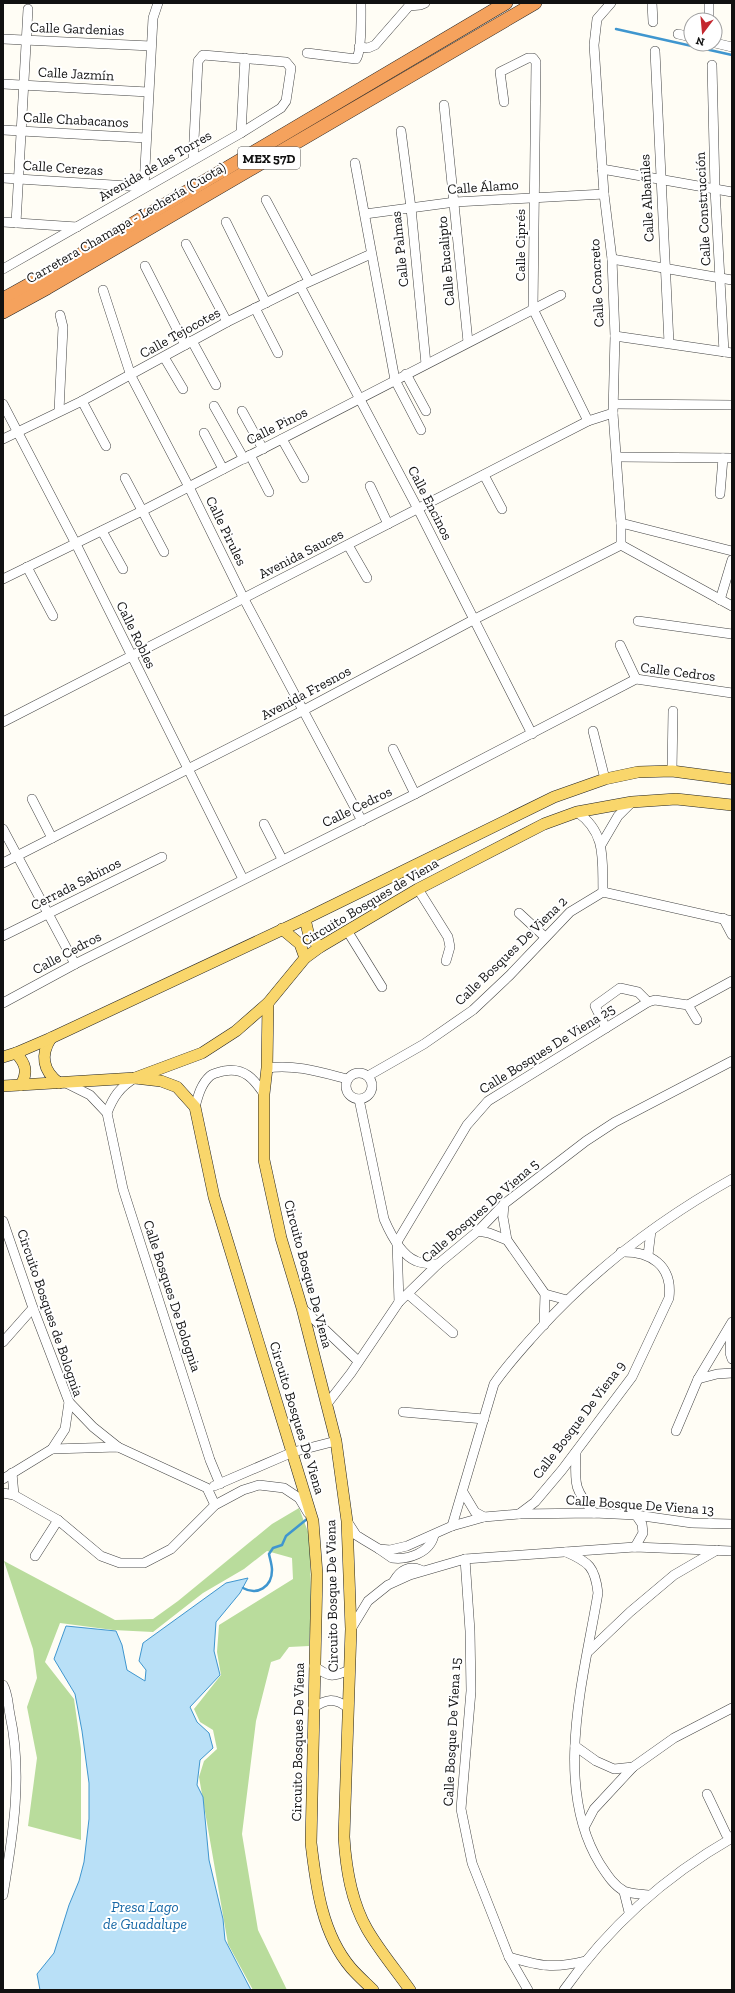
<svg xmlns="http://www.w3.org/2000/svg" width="735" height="1993" font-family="'Zilla Slab',serif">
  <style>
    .forest { fill: #b9dc9c }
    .water { fill: #b9e0f7; stroke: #3f96cf }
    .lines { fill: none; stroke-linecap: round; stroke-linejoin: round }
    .stream { stroke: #3f96cf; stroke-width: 2.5 }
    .minor-casing { stroke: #444; stroke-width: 10 }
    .major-casing { stroke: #222; stroke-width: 12 }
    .highway-casing { stroke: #222; stroke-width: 14 }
    .minor { stroke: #fff; stroke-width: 9 }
    .major { stroke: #f9d66b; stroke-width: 11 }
    .highway { stroke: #f5a25d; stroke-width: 13 }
    .labels { text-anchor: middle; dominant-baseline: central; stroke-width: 4; stroke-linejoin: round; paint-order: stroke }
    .shield { fill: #fff; stroke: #585858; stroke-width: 1 }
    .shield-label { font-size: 13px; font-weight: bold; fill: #111 }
    .street-label { font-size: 14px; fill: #111; stroke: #fff }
    .water-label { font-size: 15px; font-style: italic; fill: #1768a6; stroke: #fff }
  </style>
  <rect width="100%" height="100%" fill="#fffdf5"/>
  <!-- forest -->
  <polygon class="forest" points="299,1508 310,1537 311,1611 309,1646 289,1647 280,1659 271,1662 256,1721 242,1834 258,1930 287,1990 253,1990 228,1944 199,1777 204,1761 217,1749 213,1730 200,1722 194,1709 221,1675 217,1652 219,1625 293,1579 292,1558 267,1551 244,1569 203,1593 153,1632 113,1630 60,1623 45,1662 74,1699 81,1749 81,1840 28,1826 37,1758 27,1707 37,1678 33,1649 4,1561 115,1620 153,1619 178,1601 272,1524"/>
  <!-- water -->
  <polygon class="water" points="248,1578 240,1593 216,1622 214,1651 220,1675 190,1707 197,1722 209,1733 213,1748 200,1760 197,1785 203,1797 209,1860 223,1919 225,1940 251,1990 40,1990 37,1974 54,1953 69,1905 79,1881 84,1862 89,1819 89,1783 82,1731 75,1694 54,1659 66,1626 116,1631 122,1645 127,1670 145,1681 146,1670 139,1661 143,1643 226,1583"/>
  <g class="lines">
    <!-- stream -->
    <g class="stream">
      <polyline points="616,29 732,55"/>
      <path d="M243,1588C257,1596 272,1587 272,1570C272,1565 270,1559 269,1554L273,1548L282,1545L286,1536L307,1519"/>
    </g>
    <!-- minor casing -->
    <g class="minor-casing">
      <g id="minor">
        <polyline points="611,3 597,19 594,45 604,194 612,259 615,336 613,413 621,523 621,545"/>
        <polyline points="652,3 653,22"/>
        <polyline points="709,3 709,20"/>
        <polyline points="409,6 420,5 425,3"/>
        <polyline points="678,34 691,37"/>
        <polyline points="3,39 151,46"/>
        <polyline points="715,43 732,47"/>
        <polyline points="359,47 368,48 375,45 409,6"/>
        <polyline points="655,51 669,343"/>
        <path d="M307,53L356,59C362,52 361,14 361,3"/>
        <polyline points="712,65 715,189 724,352"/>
        <polyline points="3,84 148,92"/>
        <polyline points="504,102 500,72 528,58 533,58 536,62 533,309 588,421"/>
        <polyline points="444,105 468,342"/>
        <polyline points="3,130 146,138"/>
        <polyline points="401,131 411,208 426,364"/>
        <polyline points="241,133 245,58"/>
        <polyline points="355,163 395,380 421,430"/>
        <polyline points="602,169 732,192"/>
        <polyline points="3,178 144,187 153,18 158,3"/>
        <polyline points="266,200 309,281"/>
        <polyline points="365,214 455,202 604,194"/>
        <polyline points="3,222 77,227"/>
        <polyline points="226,222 266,303"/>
        <polyline points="16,223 28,9"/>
        <polyline points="186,244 227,322"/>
        <polyline points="612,259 732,280"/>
        <polyline points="145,266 185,345"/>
        <polyline points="3,269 241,133 281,108 286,101 291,68 286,62 203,55 198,61 193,160"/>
        <polyline points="300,286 418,509 532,734"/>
        <polyline points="103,290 131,376 189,487 244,599 362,821"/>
        <polyline points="255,308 278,353"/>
        <polyline points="615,336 732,353"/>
        <polyline points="192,341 216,385"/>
        <polyline points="164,357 183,389"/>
        <polyline points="406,374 426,411"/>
        <polyline points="82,401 106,446"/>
        <polyline points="3,404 76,544 243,879"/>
        <polyline points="614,404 732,405"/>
        <polyline points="214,406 244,459"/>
        <polyline points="59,411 63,327 60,315"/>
        <polyline points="242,411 263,449"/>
        <polyline points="204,433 223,469"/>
        <polyline points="3,439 82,401 227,322 300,286 371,254"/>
        <polyline points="282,439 304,478"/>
        <polyline points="250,455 269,492"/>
        <polyline points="617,457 732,458"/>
        <polyline points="484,475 502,509"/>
        <polyline points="125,478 164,552"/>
        <polyline points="370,486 388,524"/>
        <polyline points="720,494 723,458"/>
        <polyline points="621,523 732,551"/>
        <polyline points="102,531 123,569"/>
        <polyline points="348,545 367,578"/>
        <polyline points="621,545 732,606"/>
        <polyline points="27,567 53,616"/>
        <polyline points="3,579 142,511 561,295"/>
        <polyline points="720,600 732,560"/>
        <polyline points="638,621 732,634"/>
        <polyline points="620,645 636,679"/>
        <polyline points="3,722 588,421 613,413"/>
        <polyline points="593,731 605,779"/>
        <polyline points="393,749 415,794"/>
        <polyline points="672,771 673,711"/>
        <polyline points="32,799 52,838"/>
        <path d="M577,812C607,833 602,860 603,892"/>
        <polyline points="264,824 282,859"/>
        <polyline points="3,829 75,964"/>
        <polyline points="601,845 618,816 632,802"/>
        <polyline points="3,863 302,711 473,620 621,545"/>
        <polyline points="418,889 448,937 450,947 446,961"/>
        <polyline points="519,913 545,937"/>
        <polyline points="723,918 732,935"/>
        <polyline points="348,932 382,987"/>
        <polyline points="3,936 162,857"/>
        <polyline points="3,1003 75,964 415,794 636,679 732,693"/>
        <polyline points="688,1005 732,981"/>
        <polyline points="606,1028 595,1006 620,988 638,992 648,1002"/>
        <path d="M267,1068C295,1064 320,1072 347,1079"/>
        <circle cx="359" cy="1086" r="13"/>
        <polyline points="368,1076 424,1044 473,1010 510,975 570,912 603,892 732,921"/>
        <polyline points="66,1083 90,1095 107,1113 123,1189 210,1460 220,1484"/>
        <path d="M359,1099L384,1219C390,1233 401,1255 416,1261C423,1264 431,1264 438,1264"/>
        <path d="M195,1107C198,1096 201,1084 210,1076C214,1073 220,1072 224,1071C244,1067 254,1079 264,1094"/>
        <path d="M107,1113C113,1097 120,1087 135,1078"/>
        <polyline points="504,1204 503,1217 507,1240 545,1294 544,1325"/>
        <polyline points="3,1221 33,1308 69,1402 65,1429 52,1449 3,1479"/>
        <polyline points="478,1231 489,1233 507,1240"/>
        <polyline points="397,1242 467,1125 488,1101 648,1002 655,1000 688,1005 697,1020"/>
        <polyline points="397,1242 399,1302"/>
        <polyline points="648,1255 651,1231"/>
        <polyline points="408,1294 453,1333"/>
        <polyline points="545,1294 567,1300"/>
        <polyline points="302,1308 358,1361"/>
        <polyline points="731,1325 730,1353 732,1359"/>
        <polyline points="3,1342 33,1308"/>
        <polyline points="698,1379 717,1374 732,1373"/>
        <polyline points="69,1402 93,1427 118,1447"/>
        <polyline points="327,1404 351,1373 399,1302 438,1264 478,1231 504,1204 586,1141 615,1122 732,1061"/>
        <polyline points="403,1412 484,1419"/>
        <polyline points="676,1431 698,1379 732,1322"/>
        <polyline points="52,1449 118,1447 207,1488 215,1505"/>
        <path d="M576,1452C575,1484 573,1488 594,1513"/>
        <polyline points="12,1473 14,1495"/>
        <polyline points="214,1486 293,1452 336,1441"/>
        <polyline points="463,1492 475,1512 484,1517"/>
        <polyline points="3,1493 14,1495 58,1520 101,1556 120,1563 144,1563 171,1549 215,1505 243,1490 259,1485 284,1488 299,1498 308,1513"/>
        <path d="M519,1514L535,1502L562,1470L632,1377L669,1298C673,1265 650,1251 621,1252"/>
        <polyline points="347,1521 356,1535 364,1540 379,1549 390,1550 407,1546 452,1526 484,1517 519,1514 594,1513 636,1515 692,1523 732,1524"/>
        <path d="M452,1526L494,1384C507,1365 522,1349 537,1332C593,1270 659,1220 732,1179"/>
        <polyline points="635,1547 643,1533 642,1524 636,1515"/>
        <path d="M379,1549L392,1558C408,1560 430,1553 434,1535"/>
        <path d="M566,1552C589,1562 595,1567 598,1593C584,1677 552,1786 600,1864C606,1873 613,1885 624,1891C630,1894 641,1894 648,1895"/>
        <polyline points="35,1556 58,1520"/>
        <polyline points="465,1559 470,1631 471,1691 461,1809 472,1863 509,1957 528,1990"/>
        <path d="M394,1581C400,1570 409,1565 421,1570"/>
        <polyline points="351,1629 368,1601 388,1585 410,1575 465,1559 635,1547 732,1551"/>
        <polyline points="589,1651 630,1612 674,1575 717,1550"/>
        <path d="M314,1666C329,1677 332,1678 349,1670"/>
        <path d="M3,1685C8,1693 8,1705 10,1715C23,1775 13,1835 3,1895"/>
        <path d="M313,1708C326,1699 335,1697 348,1708"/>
        <polyline points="575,1746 596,1761 614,1769 633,1767 674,1738 732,1708"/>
        <polyline points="707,1794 726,1834 731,1839"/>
        <polyline points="585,1826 594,1809 633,1767"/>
        <polyline points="624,1892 629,1912"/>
        <path d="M509,1957C541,1966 553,1969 585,1961"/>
        <path d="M564,1990C609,1926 664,1877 732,1838"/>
      </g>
    </g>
    <!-- major casing -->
    <g class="major-casing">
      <g id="major">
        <polyline points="305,919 309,936 320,947"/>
        <polyline points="282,929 300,944 305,958"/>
        <path d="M268,1003L267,1068L264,1094V1160L281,1238L302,1308L336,1441L347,1521L351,1629L344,1837C346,1869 351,1901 367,1929C379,1950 396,1970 410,1990"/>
        <path d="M51,1038C40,1055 43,1071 59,1083"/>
        <path d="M16,1053C26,1064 28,1072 21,1085"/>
        <polyline points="3,1057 16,1053 51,1038 305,919 554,797 605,779 638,772 672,771 732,779"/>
        <path d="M135,1078L161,1081L177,1087L195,1107L214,1197L313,1521L317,1574L311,1843C316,1886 322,1934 351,1968C358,1976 366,1983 373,1990"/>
        <polyline points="3,1086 135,1078 202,1053 236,1031 268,1003 305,958 320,947 418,889 544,824 577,812 632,802 676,799 732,805"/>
      </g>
    </g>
    <!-- highway casing -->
    <g class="highway-casing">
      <g id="highway">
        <polyline points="3,299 41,278 506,3"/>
        <polyline points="3,312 47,288 535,3"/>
      </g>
    </g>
    <!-- minor -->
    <use href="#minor" class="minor"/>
    <!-- major -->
    <use href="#major" class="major"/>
    <!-- highway -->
    <use href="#highway" class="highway"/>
  </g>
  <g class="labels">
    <!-- shield labels -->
    <rect class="shield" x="238" y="147" width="62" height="22" rx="3"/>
    <g class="shield-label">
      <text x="269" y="158">MEX 57D</text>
    </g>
    <!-- street labels -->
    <g class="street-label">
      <text transform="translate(77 29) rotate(2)">Calle Gardenias</text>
      <text transform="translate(76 74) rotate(3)">Calle Jazmín</text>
      <text transform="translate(76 120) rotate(3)">Calle Chabacanos</text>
      <text transform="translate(155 166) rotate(-30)">Avenida de las Torres</text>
      <text transform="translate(63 168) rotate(4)">Calle Cerezas</text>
      <text transform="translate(483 187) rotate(-4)">Calle Álamo</text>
      <text transform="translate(647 198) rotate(-93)">Calle Albañiles</text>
      <text transform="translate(703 209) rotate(-93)">Calle Construcción</text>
      <text transform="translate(126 223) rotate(-30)">Carretera Chamapa - Lechería (Cuota)</text>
      <text transform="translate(520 245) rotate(-90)">Calle Ciprés</text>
      <text transform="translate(400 249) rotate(-96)">Calle Palmas</text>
      <text transform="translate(446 261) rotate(-95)">Calle Eucalipto</text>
      <text transform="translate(597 283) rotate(-93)">Calle Concreto</text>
      <text transform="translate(180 333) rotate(-29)">Calle Tejocotes</text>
      <text transform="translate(277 426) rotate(-27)">Calle Pinos</text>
      <text transform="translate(430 503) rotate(63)">Calle Encinos</text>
      <text transform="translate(226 531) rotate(64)">Calle Pirules</text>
      <text transform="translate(301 554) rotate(-27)">Avenida Sauces</text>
      <text transform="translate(136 635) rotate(64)">Calle Robles</text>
      <text transform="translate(678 672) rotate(7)">Calle Cedros</text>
      <text transform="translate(306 693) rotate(-28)">Avenida Fresnos</text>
      <text transform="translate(357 807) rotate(-26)">Calle Cedros</text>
      <text transform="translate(76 884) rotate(-27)">Cerrada Sabinos</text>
      <text transform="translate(370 902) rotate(-31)">Circuito Bosques de Viena</text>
      <text transform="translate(511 951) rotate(-44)">Calle Bosques De Viena 2</text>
      <text transform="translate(67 953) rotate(-28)">Calle Cedros</text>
      <text transform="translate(547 1049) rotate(-32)">Calle Bosques De Viena 25</text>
      <text transform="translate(480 1211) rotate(-41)">Calle Bosques De Viena 5</text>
      <text transform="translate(308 1274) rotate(75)">Circuito Bosque De Viena</text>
      <text transform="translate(172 1296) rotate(72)">Calle Bosques De Bolognia</text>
      <text transform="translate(50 1313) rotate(71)">Circuito Bosques de Bolognia</text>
      <text transform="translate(297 1418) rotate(73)">Circuito Bosques De Viena</text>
      <text transform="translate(579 1420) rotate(-53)">Calle Bosque De Viena 9</text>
      <text transform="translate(640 1505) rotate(4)">Calle Bosque De Viena 13</text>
      <text transform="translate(332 1596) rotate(-91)">Circuito Bosque De Viena</text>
      <text transform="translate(452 1732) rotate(-87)">Calle Bosque De Viena 15</text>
      <text transform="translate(298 1742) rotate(-89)">Circuito Bosques De Viena</text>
    </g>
    <!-- water labels -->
    <g class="water-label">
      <text x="145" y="1907">Presa Lago<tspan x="145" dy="17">de Guadalupe</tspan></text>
    </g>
  </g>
  <!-- border -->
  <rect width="735" height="1993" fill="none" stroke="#111111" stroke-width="8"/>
  <!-- north arrow -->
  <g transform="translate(703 32) rotate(196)"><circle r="19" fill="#ffffff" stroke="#a0a0a0"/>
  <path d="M0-3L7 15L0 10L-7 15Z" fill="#c4262e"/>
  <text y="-6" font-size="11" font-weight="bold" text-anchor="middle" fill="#111111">N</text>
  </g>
</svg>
